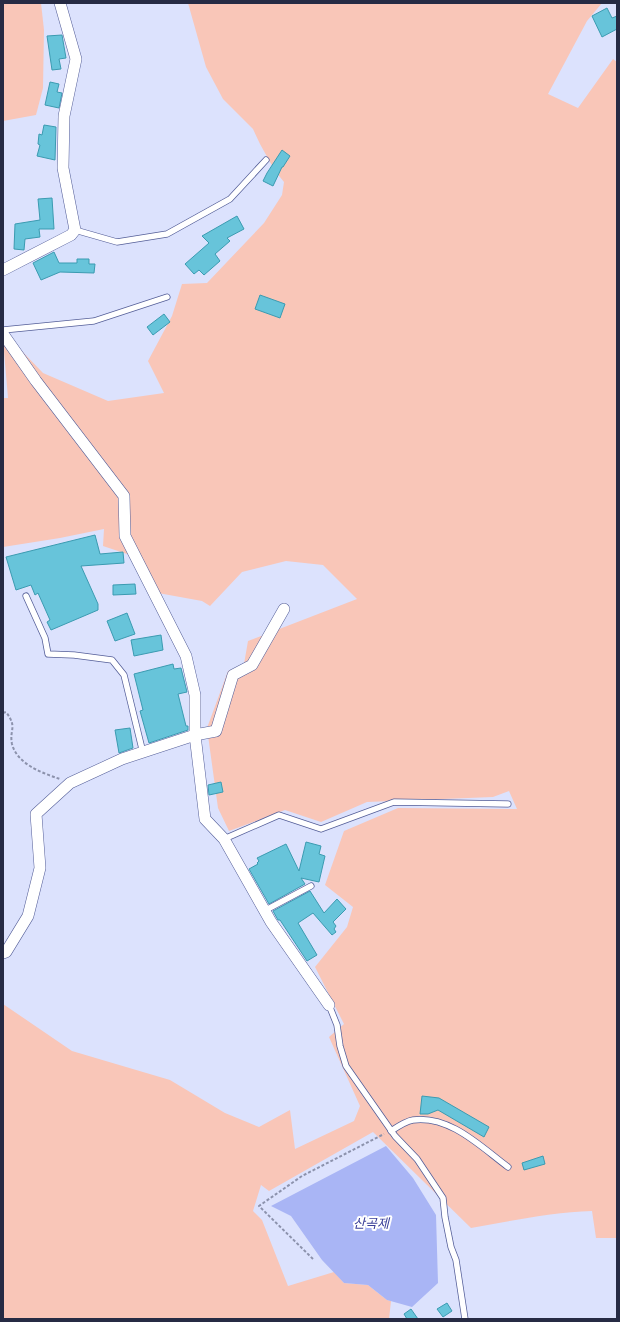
<svg xmlns="http://www.w3.org/2000/svg" width="620" height="1322" font-family="'Noto Serif','Noto Sans KR',serif">
  <style>
    .green { fill: #f9c6b8 }
    .water { fill: #a9b5f5 }
    .building { fill: #67c4da; stroke: #3b9bb1 }
    .lines { fill: none; stroke-linecap: round; stroke-linejoin: round }
    .lane-casing { stroke: #545e98; stroke-width: 7 }
    .street-casing { stroke: #545e98; stroke-width: 12 }
    .path { stroke: #8c92ac; stroke-width: 2; stroke-dasharray: 3 2; stroke-linecap: butt }
    .lane { stroke: #fff; stroke-width: 5.5 }
    .street { stroke: #fff; stroke-width: 11 }
    .labels { text-anchor: middle; dominant-baseline: central; stroke-width: 4; stroke-linejoin: round; paint-order: stroke }
    .water-label { font-size: 13px; font-style: italic; fill: #393e98; stroke: #fff }
  </style>
  <rect width="100%" height="100%" fill="#dce2fd"/>
  <!-- green -->
  <g class="green">
    <polygon points="3,3 41,3 44,30 43,88 36,115 3,121"/>
    <path d="M188,3H602L587,21L548,94L578,108L613,59L617,62V1238H596L592,1211C552,1212 511,1221 471,1228L373,1132L269,1191L261,1185L253,1211L262,1220L288,1286L334,1272L344,1283L368,1285L387,1300L391,1301L389,1319H3V1004L72,1051L170,1080L225,1113L259,1127L290,1110L295,1149L354,1121L360,1106L329,1037L344,1024L315,967L347,927L353,907L325,885L344,831L398,808L517,809L509,791L493,797L367,802L321,822L285,810L229,831L218,808L207,728L228,671L244,664L248,641L357,599L323,565L286,561L242,572L210,606L202,601L158,593L130,555L103,546L104,529L60,538L3,547V398H8L3,340L18,347L43,373L108,401L164,393L148,361L172,316L182,284L207,283L264,223L282,195L284,182L275,171L260,144L253,129L223,99L206,67Z"/>
  </g>
  <!-- water -->
  <polygon class="water" points="386,1146 413,1178 436,1215 438,1283 412,1307 387,1300 368,1285 344,1283 322,1260 291,1216 271,1206"/>
  <!-- building -->
  <g class="building">
    <polygon points="607,8 612,18 617,16 617,29 602,37 592,16"/>
    <polygon points="62,35 66,58 59,59 61,69 52,70 47,36"/>
    <polygon points="50,82 59,84 57,92 62,93 59,108 45,105"/>
    <polygon points="44,125 56,127 55,160 37,156 40,145 38,144 39,134 42,135"/>
    <polygon points="282,150 290,156 283,167 282,167 273,186 263,181 267,173"/>
    <polygon points="52,198 54,229 39,229 40,237 25,239 24,250 14,249 15,224 40,220 38,199"/>
    <polygon points="237,216 244,229 227,238 230,241 215,254 220,261 204,275 199,270 194,274 185,264 209,243 202,236"/>
    <polygon points="54,252 59,263 77,263 77,259 89,259 89,264 95,264 94,273 60,272 41,280 33,263"/>
    <polygon points="260,295 285,304 280,318 255,309"/>
    <polygon points="164,314 170,322 153,335 147,327"/>
    <polygon points="95,535 100,554 123,552 124,563 81,566 98,604 98,610 51,630 47,622 50,620 38,593 35,595 31,585 16,590 6,557"/>
    <polygon points="135,584 136,594 113,595 113,585"/>
    <polygon points="127,613 135,634 115,641 107,621"/>
    <polygon points="161,635 163,650 134,656 131,640"/>
    <polygon points="173,664 174,669 181,668 187,692 178,694 186,726 188,726 188,730 149,743 140,711 143,710 134,674"/>
    <polygon points="130,728 133,748 119,753 115,730"/>
    <polygon points="221,782 223,792 209,795 208,785"/>
    <polygon points="306,842 321,846 319,854 325,856 319,882 301,878 305,884 269,904 249,869 258,864 257,863 259,861 257,858 286,844 299,871"/>
    <polygon points="310,891 324,913 337,899 346,909 333,922 336,926 334,929 336,932 332,935 313,913 298,923 317,955 307,961 280,920 278,920 273,911"/>
    <polygon points="422,1096 439,1098 489,1127 484,1137 438,1110 428,1114 420,1114"/>
    <polygon points="543,1156 545,1164 524,1170 522,1163"/>
    <polygon points="447,1303 452,1311 443,1317 437,1309"/>
    <polygon points="411,1309 418,1319 407,1319 404,1314"/>
  </g>
  <g class="lines">
    <!-- lane casing -->
    <g class="lane-casing">
      <g id="lane">
        <polyline points="75,230 117,242 167,234 230,199 266,160"/>
        <polyline points="3,330 94,321 167,297"/>
        <polyline points="26,596 45,638 48,654 74,655 112,660 124,675 143,753"/>
        <polyline points="224,839 279,815 321,829 394,802 508,804"/>
        <polyline points="264,911 311,886"/>
        <polyline points="329,1005 337,1025 340,1046 346,1066 395,1136 417,1159 443,1198 445,1217 451,1247 456,1260 465,1319"/>
        <path d="M391,1131C397,1127 406,1121 413,1120C450,1115 481,1147 508,1167"/>
      </g>
    </g>
    <!-- street casing -->
    <g class="street-casing">
      <g id="street">
        <polyline points="3,270 71,235 75,230 63,168 64,116 76,59 60,3"/>
        <polyline points="3,334 36,381 124,496 125,536 186,656 195,695 195,735 205,819 224,839 271,922 329,1005"/>
        <polyline points="3,953 6,952 28,916 40,868 36,814 70,783 122,759 195,735 216,731 233,675 252,665 284,609"/>
      </g>
    </g>
    <!-- path -->
    <g class="path">
      <path d="M3,713L6,712C18,728 9,729 12,744C17,764 42,773 60,779"/>
      <polyline points="313,1259 259,1206 302,1176 384,1134"/>
    </g>
    <!-- lane -->
    <use href="#lane" class="lane"/>
    <!-- street -->
    <use href="#street" class="street"/>
  </g>
  <g class="labels">
    <!-- water labels -->
    <g class="water-label">
      <text x="371" y="1223">산곡제</text>
    </g>
  </g>
  <!-- border -->
  <rect width="620" height="1322" fill="none" stroke="#262b44" stroke-width="8"/>
</svg>
